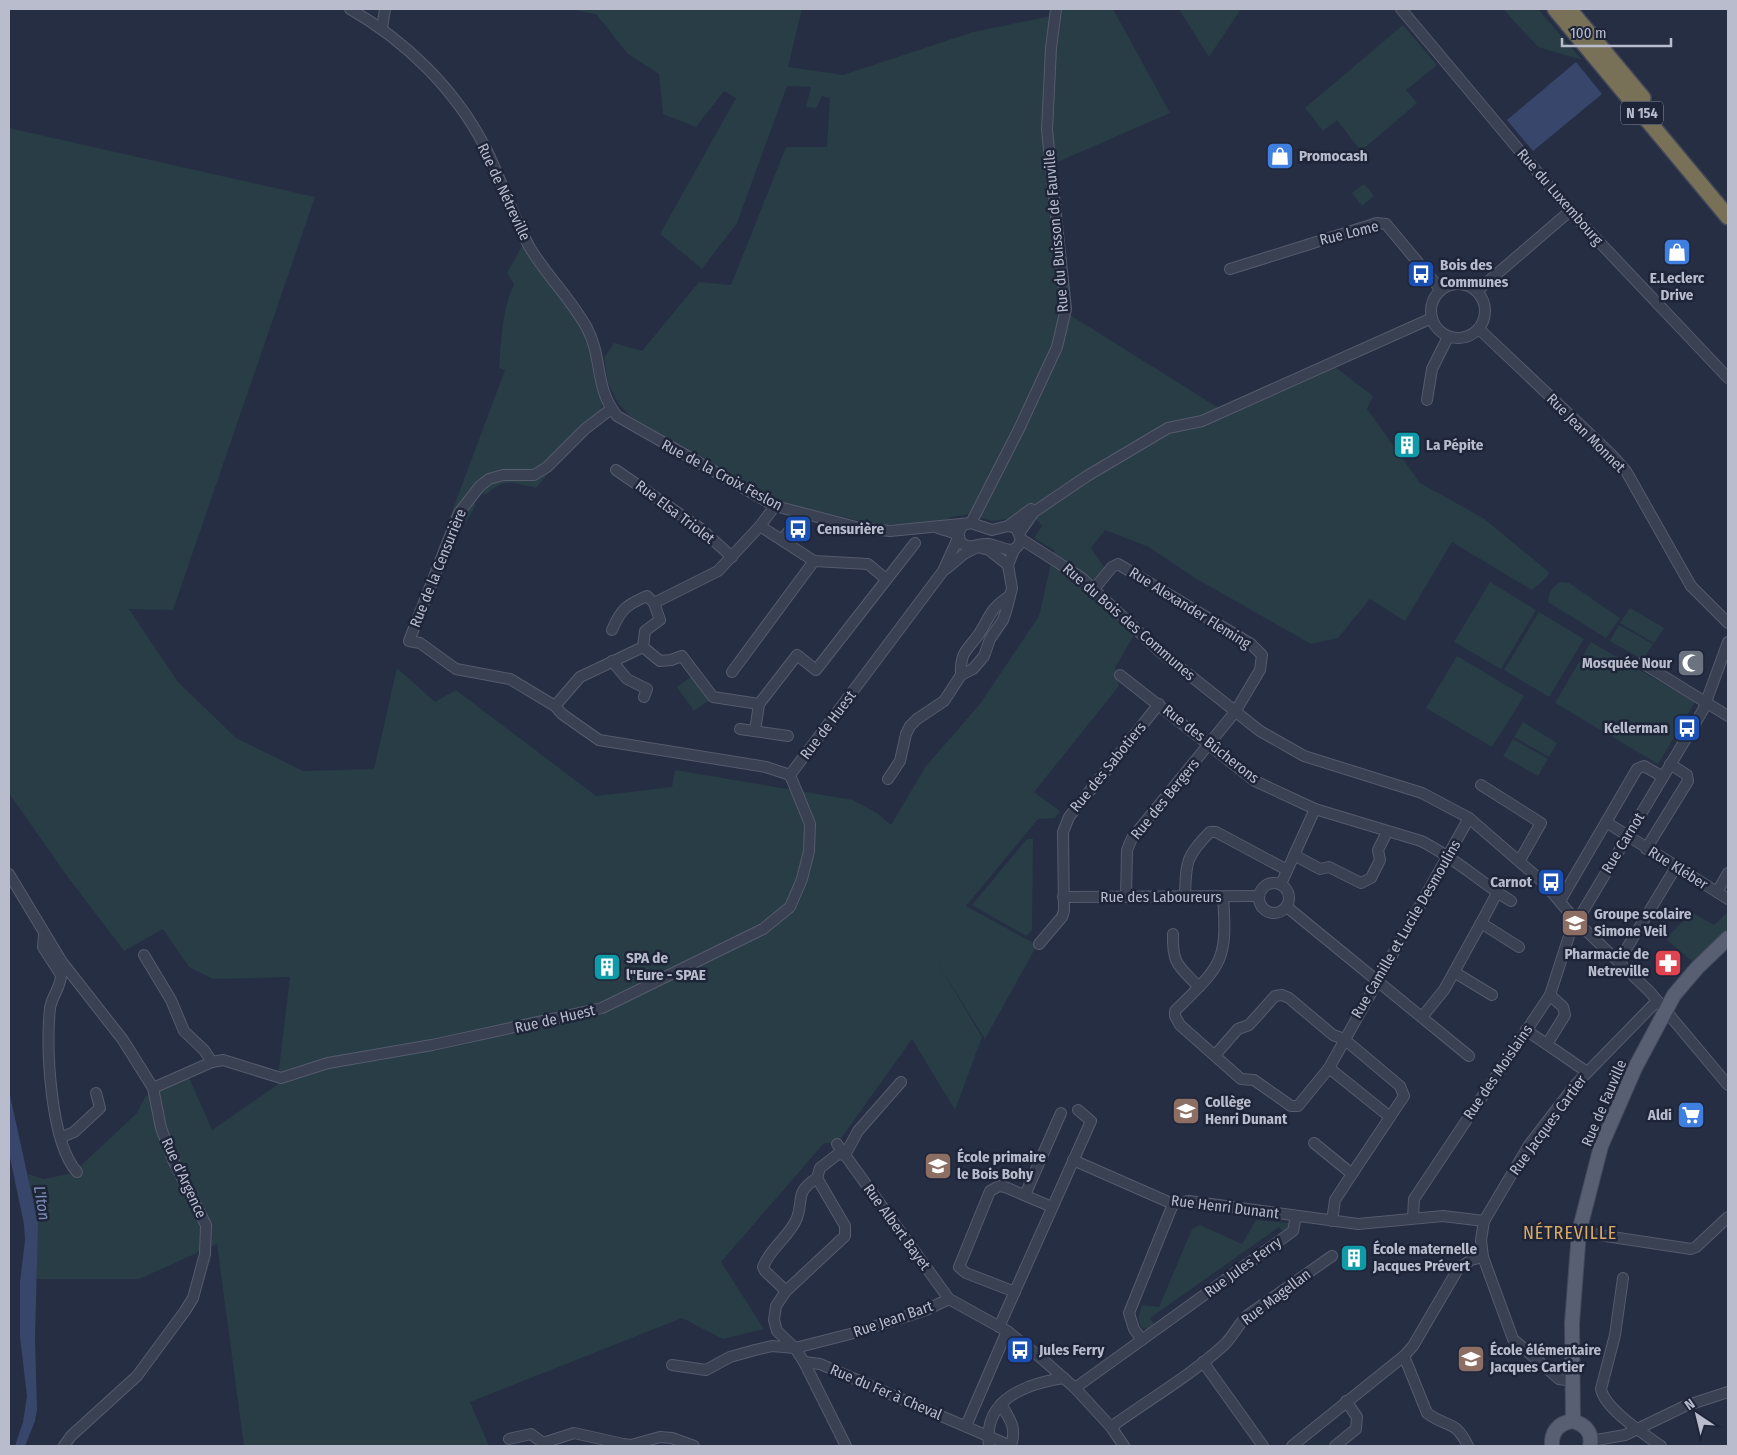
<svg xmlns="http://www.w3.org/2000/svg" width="1737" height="1455" font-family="'Fira Sans Condensed',sans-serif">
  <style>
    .green { fill: #283d45 }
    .water { fill: #39466b }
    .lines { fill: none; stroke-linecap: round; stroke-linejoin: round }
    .minor-casing { stroke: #565b6d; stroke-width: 12 }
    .major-casing { stroke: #44495c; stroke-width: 16 }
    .highway-casing { stroke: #42485a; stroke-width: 18 }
    .minor { stroke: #3a4153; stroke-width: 10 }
    .major { stroke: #585f73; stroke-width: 14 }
    .highway { stroke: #797157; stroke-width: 15 }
    .labels { text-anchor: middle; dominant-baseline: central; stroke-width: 5; stroke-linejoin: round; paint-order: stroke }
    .shield { fill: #1f2539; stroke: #8a8fa1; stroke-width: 1 }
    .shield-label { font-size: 14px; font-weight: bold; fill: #b8bccd }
    .poi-label { font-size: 15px; font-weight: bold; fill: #b8bccd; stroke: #1f2539; text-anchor: start }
    .street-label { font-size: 15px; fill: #b8bccd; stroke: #1f2539 }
    .water-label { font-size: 16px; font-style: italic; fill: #7d8db5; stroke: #1f2539 }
    .quarter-label { font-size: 18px; letter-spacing: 1px; fill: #dbab65; stroke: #1f2539 }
  </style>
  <rect width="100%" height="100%" fill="#262e44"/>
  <!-- green -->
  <g class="green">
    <polygon points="569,9 802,9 788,67 843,75 973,32 1056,15 1057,9 1113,9 1170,113 1046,167 1062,310 1230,415 1335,367 1373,396 1367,409 1420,483 1483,518 1549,572 1547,577 1532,590 1452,542 1405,621 1370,599 1338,638 1311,644 1195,578 1149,547 1105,530 1091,548 1104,567 1099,583 1093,590 1134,635 1115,668 1119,686 1034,792 1060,811 1055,818 1038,819 966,906 1037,945 985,1039 937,962 982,1037 955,1110 912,1039 837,1144 824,1143 721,1262 764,1329 723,1339 682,1318 470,1402 489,1446 244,1446 217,1244 139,1279 37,1279 28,1174 44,1179 73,1173 137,1113 145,1097 188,1075 212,1130 277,1085 290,977 213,979 189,967 163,929 124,951 64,872 9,793 9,128 315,197 173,610 129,609 178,682 236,738 303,771 374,769 397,668 435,702 456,690 596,796 672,787 675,770 853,800 877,813 891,825 926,766 980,704 1039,616 1054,550 1034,538 1042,526 1026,508 1016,518 992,521 970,514 951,517 941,522 878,525 786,504 762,495 630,416 618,403 608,383 604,358 614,343 642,351 699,282 731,285 786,147 827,147 830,98 822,96 816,108 806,107 811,87 787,86 737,223 702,269 660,234 736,98 724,91 696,127 663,114 659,74 628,54 596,14"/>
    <polygon points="1179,9 1241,9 1209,57"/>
    <polygon points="1503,9 1538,9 1582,60 1538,47"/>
    <polygon points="1403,25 1437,65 1406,90 1417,103 1361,151 1337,120 1323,131 1305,108"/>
    <polygon points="1364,184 1374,196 1362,206 1352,193"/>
    <path d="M523,244L584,331L590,344L592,367L603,403L599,414L536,488C515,483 504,477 487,494L479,493L472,500L476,505L466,522L450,517L505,370L499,368C501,340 502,310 514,284L507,273Z"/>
    <polygon points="1490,582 1536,610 1501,669 1454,642"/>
    <path d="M1561,582L1569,583L1620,618L1606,638L1548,602C1549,591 1552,587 1561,582Z"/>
    <polygon points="1630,608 1664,628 1654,643 1620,623"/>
    <polygon points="1539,612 1584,639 1549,697 1504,670"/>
    <polygon points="1619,625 1653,644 1643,660 1610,641"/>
    <polygon points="1591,642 1695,702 1658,764 1555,703"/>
    <polygon points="1457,656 1524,696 1492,747 1426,708"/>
    <polygon points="692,676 709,700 694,711 677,687"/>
    <polygon points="1523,722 1557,743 1549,757 1514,737"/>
    <polygon points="1513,739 1548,759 1538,776 1503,756"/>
    <polygon points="1027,839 1033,839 1032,930 1026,936 972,905"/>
    <polygon points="1691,912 1714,925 1728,912 1728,932 1692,961 1666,939"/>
    <path d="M1256,1220L1290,1223L1289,1228L1284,1232L1279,1227L1150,1318L1154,1323L1149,1328L1143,1329C1136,1320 1139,1315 1142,1305L1159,1307L1192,1229L1200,1225L1242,1244Z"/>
  </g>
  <!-- water -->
  <g class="water">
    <polygon points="1576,62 1602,94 1533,151 1507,120"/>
    <polygon points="9,1091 38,1223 35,1338 37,1410 35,1421 25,1446 15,1446 23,1422 27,1396 20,1337 20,1282 25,1240 24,1224 9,1153"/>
  </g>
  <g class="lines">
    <!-- minor casing -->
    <g class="minor-casing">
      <g id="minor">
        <path d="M350,9C406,41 455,89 485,147C502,180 512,216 530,248C547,276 571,299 587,328C603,359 594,387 617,416L775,506L860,528L890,531L971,523L1019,429L1057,347L1066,309L1047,130L1051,48L1056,9"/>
        <polyline points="1401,9 1570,211 1728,378"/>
        <polyline points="382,28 385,9"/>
        <polyline points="1230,269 1377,223 1386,224 1441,290"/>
        <circle cx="1458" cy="311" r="27"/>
        <polyline points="1477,291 1570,211"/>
        <polyline points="1479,329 1611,454 1626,471 1691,586 1728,623"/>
        <polyline points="1427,400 1432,369 1448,337"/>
        <polyline points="611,409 585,429 547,467 534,475 503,475 489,479 480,486 459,513 409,641 420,643 456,669 510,679 555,706 562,714 599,740 766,767 790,775"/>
        <polyline points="616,470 700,528 732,557"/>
        <polyline points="775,506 760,526 814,561 868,564 886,579"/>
        <polyline points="1008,526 1031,509"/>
        <polyline points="1020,532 1034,512 1087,476 1168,428 1202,421 1432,318"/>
        <polyline points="782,539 804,514"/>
        <path d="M1021,539C1016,559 1000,545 988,544C977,543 972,550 961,543L958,533L963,525L971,523L992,530L1008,526L1016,528L1021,539L1082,578L1158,650L1260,731L1304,756L1422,793L1469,818L1544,883L1577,922L1650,992L1728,1085"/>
        <polyline points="946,569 964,554 977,547 989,550 1008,565"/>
        <polyline points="1094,589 1112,567 1118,564 1251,644 1262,655 1260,670 1235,712 1132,838 1127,850 1126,897"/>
        <polyline points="654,603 718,571 760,526"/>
        <path d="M612,630C621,609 626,605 647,596L654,603L660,620L645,631L643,647"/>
        <polyline points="643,647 660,661 671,660 682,656 713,697 759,704"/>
        <polyline points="612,661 627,679 647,689 644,697"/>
        <polyline points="1642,663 1728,716"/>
        <polyline points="732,672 814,561"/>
        <path d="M961,675C960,651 967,651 979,634C990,617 989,610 1008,597"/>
        <path d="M1120,675L1255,781L1315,809L1421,841C1454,857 1480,882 1511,901"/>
        <polyline points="759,704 797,655 816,670 915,543"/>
        <polyline points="555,706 580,677 643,647"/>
        <polyline points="740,729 788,736"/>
        <polyline points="755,731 759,704"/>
        <polyline points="888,779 900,761 906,734 910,726 917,719 944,701 961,675 973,669 984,656 990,639 1003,620 1007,608 1012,588 1008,565 1014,550"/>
        <polyline points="1481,785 1541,823 1520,860"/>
        <polyline points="1606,822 1728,899"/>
        <polyline points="1646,849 1688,781 1687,775 1670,764"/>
        <polyline points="1294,855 1320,869 1329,867 1361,883 1371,878 1380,860 1378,850 1387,832"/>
        <polyline points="9,874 62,962 123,1040 153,1088 161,1128 173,1160 206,1225 205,1254 193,1298 185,1311 137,1376 71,1436 64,1446"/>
        <circle cx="1274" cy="898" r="15"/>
        <polyline points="1281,884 1315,809"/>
        <polyline points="1717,892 1728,873"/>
        <polyline points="1497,893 1481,923 1519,947"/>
        <polyline points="1063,897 1258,896"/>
        <path d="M1185,897C1186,863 1185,857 1210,832H1216L1287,870"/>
        <path d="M1223,897C1228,963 1221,965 1175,1011V1016L1180,1025L1241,1079L1254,1080L1291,1106H1298L1329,1068L1469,818"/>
        <polyline points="1560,901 1637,769 1644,766 1663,777"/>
        <polyline points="1287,907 1469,1056"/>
        <polyline points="1481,923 1454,972 1492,995"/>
        <path d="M44,934L43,947L61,975C61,987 52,996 50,1008C46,1048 50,1142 77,1172"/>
        <path d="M1173,934C1172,965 1179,966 1199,987"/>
        <polyline points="1039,944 1062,917 1064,911 1063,832 1069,817 1159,704"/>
        <polyline points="144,955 171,1000 184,1031 204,1050 212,1062"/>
        <polyline points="1619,961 1676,867"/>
        <polyline points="1422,1017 1444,990 1454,972"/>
        <polyline points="1526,1030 1587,1072"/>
        <polyline points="1547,1044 1565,1015 1563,1007 1550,995"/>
        <polyline points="1216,1054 1238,1029 1249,1025 1275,996 1282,995 1289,998 1333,1035 1344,1039 1400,1086 1404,1096 1390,1117 1329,1068"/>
        <polyline points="153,1088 212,1062 223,1060 281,1078 328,1063 432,1045 602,1008 763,929 790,907 802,879 809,851 810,824 790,775 943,571 958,538 954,533 938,528"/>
        <polyline points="62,1137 74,1132 100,1108 96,1093"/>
        <polyline points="1314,1143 1352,1174 1390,1117"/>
        <polyline points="837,1144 845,1155 858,1131 901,1082"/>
        <polyline points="1073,1160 1173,1204 1189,1201 1358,1224 1443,1216 1484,1221"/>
        <polyline points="817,1178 820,1168 838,1154 845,1155 949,1299 1007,1331 1041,1358 1075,1388 1111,1427 1124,1446"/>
        <polyline points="817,1178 845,1226 845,1236 786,1291 776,1306 774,1320 777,1331 795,1348 804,1362 846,1446"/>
        <polyline points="1025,1195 1061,1113"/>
        <polyline points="1413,1218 1414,1199 1550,995 1570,933 1703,710 1728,642"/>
        <polyline points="1332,1221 1335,1200 1352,1174"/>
        <polyline points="1579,1232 1691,1249 1696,1247 1728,1217"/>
        <path d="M1623,1278L1615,1335L1601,1389C1605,1409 1644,1434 1661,1446"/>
        <path d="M786,1291L765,1271L763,1267C770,1248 790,1236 797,1218C804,1199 794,1193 817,1178"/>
        <polyline points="1015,1292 966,1273 959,1267 990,1191 999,1186 1005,1187 1052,1207"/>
        <polyline points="999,1327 1091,1121 1078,1110"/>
        <polyline points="1142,1340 1134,1329 1129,1313 1173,1204"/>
        <path d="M1404,1356L1427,1413C1448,1429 1454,1418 1468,1446"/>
        <polyline points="804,1362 820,1364 1011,1446"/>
        <polyline points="1203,1362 1263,1446"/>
        <polyline points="672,1365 706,1370 730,1357 755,1350 772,1346 795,1348 854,1333 926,1310 949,1299"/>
        <polyline points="1573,1381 1559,1379 1513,1339 1483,1257 1481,1240 1484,1221 1529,1145 1576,1084 1657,1001"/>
        <polyline points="1075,1388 1293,1231 1296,1216"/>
        <path d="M1001,1404C1010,1420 1017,1427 1011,1446"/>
        <polyline points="966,1426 1007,1331"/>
        <path d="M1111,1427C1148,1400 1190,1376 1224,1345C1233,1337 1238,1324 1248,1315L1332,1256"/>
        <polyline points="509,1439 531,1434 543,1443 574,1433 623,1444 631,1445 660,1437 672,1438 694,1446"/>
        <polyline points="1591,1441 1625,1435 1685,1406 1728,1392"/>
        <path d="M989,1446C983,1399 1025,1384 1064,1378"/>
        <polyline points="1292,1446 1404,1356 1413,1346 1458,1269 1471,1260 1483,1257"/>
        <polyline points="1335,1446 1356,1429 1357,1417 1346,1401"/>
      </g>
    </g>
    <!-- major casing -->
    <g class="major-casing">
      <g id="major">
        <polyline points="1573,1421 1572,1323 1579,1232 1601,1146 1635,1068 1674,995 1697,968 1728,938"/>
        <path d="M1552,1446C1551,1432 1558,1423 1573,1421C1586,1425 1593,1433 1590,1446"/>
      </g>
    </g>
    <!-- highway casing -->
    <g class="highway-casing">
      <g id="highway">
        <polyline points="1555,9 1728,217"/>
        <polyline points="1569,9 1643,98"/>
      </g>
    </g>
    <!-- minor -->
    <use href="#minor" class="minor"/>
    <!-- major -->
    <use href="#major" class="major"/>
    <!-- highway -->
    <use href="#highway" class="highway"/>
  </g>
  <!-- icons -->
  <defs>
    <g id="shop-square" transform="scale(1.4375)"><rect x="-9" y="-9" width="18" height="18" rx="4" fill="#3f7fe0" stroke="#1f2539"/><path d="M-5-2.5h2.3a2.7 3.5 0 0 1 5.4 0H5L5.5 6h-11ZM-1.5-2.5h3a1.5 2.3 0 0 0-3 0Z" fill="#fff"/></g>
    <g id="bus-square" transform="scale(1.4375)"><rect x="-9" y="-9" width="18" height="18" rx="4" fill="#1a4fb4" stroke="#1f2539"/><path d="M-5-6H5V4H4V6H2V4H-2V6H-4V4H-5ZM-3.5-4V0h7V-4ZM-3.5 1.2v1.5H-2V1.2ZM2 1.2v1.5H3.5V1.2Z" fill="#fff"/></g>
    <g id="building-square" transform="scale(1.4375)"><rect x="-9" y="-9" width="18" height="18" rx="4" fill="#0f9aa8" stroke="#1f2539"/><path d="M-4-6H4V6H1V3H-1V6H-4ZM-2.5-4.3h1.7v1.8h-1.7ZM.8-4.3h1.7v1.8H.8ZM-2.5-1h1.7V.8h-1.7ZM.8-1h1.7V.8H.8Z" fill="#fff"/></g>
    <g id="mosque-square" transform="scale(1.4375)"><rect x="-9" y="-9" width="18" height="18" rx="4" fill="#6b7280" stroke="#1f2539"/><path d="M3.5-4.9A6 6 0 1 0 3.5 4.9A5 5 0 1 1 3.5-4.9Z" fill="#fff"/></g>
    <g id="school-square" transform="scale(1.4375)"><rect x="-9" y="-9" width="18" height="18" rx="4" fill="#8d6e63" stroke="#1f2539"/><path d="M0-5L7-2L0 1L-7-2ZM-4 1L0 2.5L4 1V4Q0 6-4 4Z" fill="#fff"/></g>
    <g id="pharmacy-square" transform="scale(1.4375)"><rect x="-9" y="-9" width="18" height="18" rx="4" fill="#e0444e" stroke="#1f2539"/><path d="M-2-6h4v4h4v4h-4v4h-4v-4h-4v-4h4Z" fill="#fff"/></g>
    <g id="supermarket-square" transform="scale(1.4375)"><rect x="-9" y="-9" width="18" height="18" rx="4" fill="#3f7fe0" stroke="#1f2539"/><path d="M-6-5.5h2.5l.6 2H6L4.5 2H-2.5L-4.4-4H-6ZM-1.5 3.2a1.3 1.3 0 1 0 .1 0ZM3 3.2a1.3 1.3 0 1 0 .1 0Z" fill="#fff"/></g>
  </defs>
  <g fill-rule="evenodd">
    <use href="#shop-square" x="1280" y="156"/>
    <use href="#shop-square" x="1677" y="252"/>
    <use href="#bus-square" x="1421" y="274"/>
    <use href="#building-square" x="1407" y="445"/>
    <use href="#bus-square" x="798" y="529"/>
    <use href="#mosque-square" x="1691" y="663"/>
    <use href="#bus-square" x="1687" y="728"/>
    <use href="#bus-square" x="1551" y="882"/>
    <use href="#school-square" x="1575" y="923"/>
    <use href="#pharmacy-square" x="1668" y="963"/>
    <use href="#building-square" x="607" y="967"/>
    <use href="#school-square" x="1186" y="1111"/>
    <use href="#supermarket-square" x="1691" y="1115"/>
    <use href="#school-square" x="938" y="1166"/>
    <use href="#building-square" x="1354" y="1258"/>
    <use href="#bus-square" x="1020" y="1350"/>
    <use href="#school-square" x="1471" y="1359"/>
  </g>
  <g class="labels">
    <!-- shield labels -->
    <rect class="shield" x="1621" y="101.5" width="42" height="23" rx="4"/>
    <g class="shield-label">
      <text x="1642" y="113">N 154</text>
    </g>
    <!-- poi labels -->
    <g class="poi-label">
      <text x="1299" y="156">Promocash</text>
      <text x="1440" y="265">Bois des<tspan x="1440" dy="17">Communes</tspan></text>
      <text x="1677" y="278" text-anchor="middle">E.Leclerc<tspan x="1677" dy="17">Drive</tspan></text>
      <text x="1426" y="445">La Pépite</text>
      <text x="817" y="529">Censurière</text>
      <text x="1672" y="663" text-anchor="end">Mosquée Nour</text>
      <text x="1668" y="728" text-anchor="end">Kellerman</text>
      <text x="1532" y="882" text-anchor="end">Carnot</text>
      <text x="1594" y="914">Groupe scolaire<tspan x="1594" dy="17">Simone Veil</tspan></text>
      <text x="1649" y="954" text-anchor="end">Pharmacie de<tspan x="1649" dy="17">Netreville</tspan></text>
      <text x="626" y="958">SPA de<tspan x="626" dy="17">l"Eure - SPAE</tspan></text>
      <text x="1205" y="1102">Collège<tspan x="1205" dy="17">Henri Dunant</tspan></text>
      <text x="1672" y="1115" text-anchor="end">Aldi</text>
      <text x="957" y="1157">École primaire<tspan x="957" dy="17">le Bois Bohy</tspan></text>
      <text x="1373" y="1249">École maternelle<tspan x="1373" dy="17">Jacques Prévert</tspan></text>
      <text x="1039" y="1350">Jules Ferry</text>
      <text x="1490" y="1350">École élémentaire<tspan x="1490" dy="17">Jacques Cartier</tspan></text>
    </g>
    <!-- street labels -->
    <g class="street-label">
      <text transform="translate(504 192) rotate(65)">Rue de Nétreville</text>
      <text transform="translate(1560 197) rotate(49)">Rue du Luxembourg</text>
      <text transform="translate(1056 231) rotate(-95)">Rue du Buisson de Fauville</text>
      <text transform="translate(1349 233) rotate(-14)">Rue Lome</text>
      <text transform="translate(1586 433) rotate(45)">Rue Jean Monnet</text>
      <text transform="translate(722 475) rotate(28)">Rue de la Croix Feslon</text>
      <text transform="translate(675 512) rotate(37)">Rue Elsa Triolet</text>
      <text transform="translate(438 568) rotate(-68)">Rue de la Censurière</text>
      <text transform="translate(1190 608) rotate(32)">Rue Alexander Fleming</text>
      <text transform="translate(1129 622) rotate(41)">Rue du Bois des Communes</text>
      <text transform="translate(828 725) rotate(-53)">Rue de Huest</text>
      <text transform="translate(1211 744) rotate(38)">Rue des Bûcherons</text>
      <text transform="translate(1108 767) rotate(-51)">Rue des Sabotiers</text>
      <text transform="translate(1165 799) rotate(-51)">Rue des Bergers</text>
      <text transform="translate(1623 843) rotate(-59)">Rue Carnot</text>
      <text transform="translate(1678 868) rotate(32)">Rue Kléber</text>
      <text x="1161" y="897">Rue des Laboureurs</text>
      <text transform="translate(1406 929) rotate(-60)">Rue Camille et Lucile Desmoulins</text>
      <text transform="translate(555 1019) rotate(-13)">Rue de Huest</text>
      <text transform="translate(1498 1072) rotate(-56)">Rue des Moislains</text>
      <text transform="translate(1604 1103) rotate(-67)">Rue de Fauville</text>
      <text transform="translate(1548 1125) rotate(-54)">Rue Jacques Cartier</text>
      <text transform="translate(184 1178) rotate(65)">Rue d'Argence</text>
      <text transform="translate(1225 1207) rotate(7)">Rue Henri Dunant</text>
      <text transform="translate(897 1227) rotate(54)">Rue Albert Bayet</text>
      <text transform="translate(1243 1267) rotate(-36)">Rue Jules Ferry</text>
      <text transform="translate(1276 1297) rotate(-37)">Rue Magellan</text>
      <text transform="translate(893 1319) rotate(-19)">Rue Jean Bart</text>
      <text transform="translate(886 1392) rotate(23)">Rue du Fer à Cheval</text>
    </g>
    <!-- water labels -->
    <g class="water-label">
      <text transform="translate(42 1203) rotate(81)">L'Iton</text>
    </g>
    <!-- quarter labels -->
    <g class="quarter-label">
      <text x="1570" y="1233">NÉTREVILLE</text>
    </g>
  </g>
  <!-- border -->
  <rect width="1737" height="1455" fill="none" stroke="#b8bccd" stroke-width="20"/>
  <!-- north arrow -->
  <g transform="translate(1697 1415) rotate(325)" stroke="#1f2539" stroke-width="4" paint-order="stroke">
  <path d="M0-4L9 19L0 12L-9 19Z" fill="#b8bccd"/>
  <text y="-8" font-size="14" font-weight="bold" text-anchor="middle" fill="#b8bccd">N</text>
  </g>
  <!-- scale -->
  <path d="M1562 38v8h109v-8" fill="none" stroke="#b8bccd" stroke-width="2.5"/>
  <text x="1570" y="38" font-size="15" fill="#b8bccd" stroke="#1f2539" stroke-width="4" paint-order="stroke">100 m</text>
</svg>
